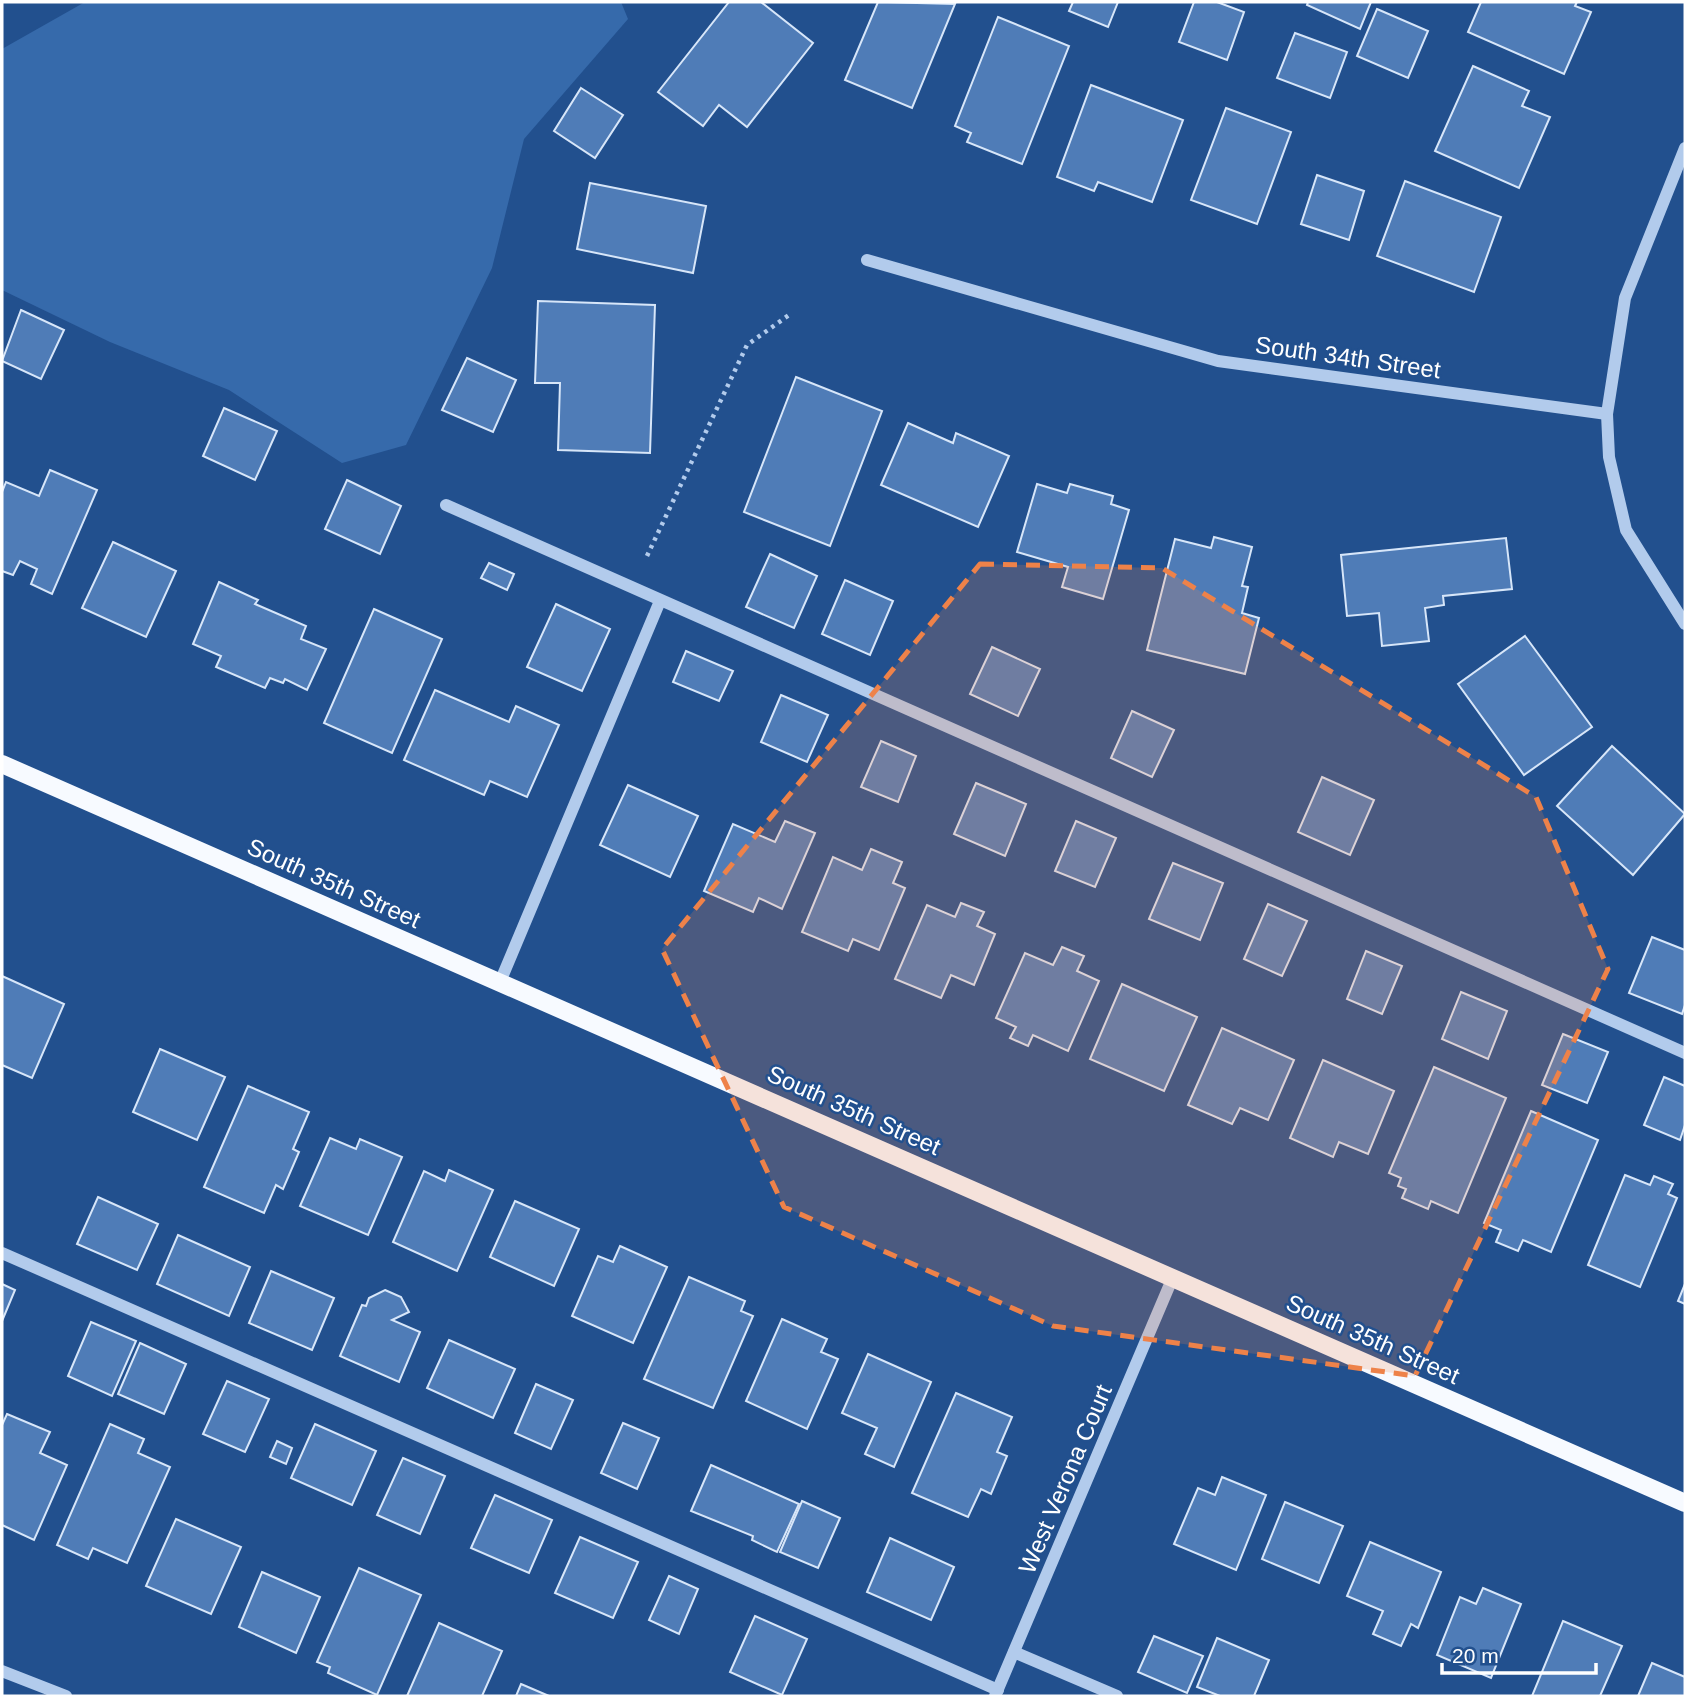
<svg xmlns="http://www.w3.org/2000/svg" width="1687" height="1698" font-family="Arial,sans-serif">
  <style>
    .green { fill: #366aab }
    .building { fill: #4f7cb7; stroke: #d7e6f9; stroke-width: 2 }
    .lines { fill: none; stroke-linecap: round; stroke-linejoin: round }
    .path { stroke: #b2cbec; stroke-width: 4.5; stroke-dasharray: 3.5 5; stroke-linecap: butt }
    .minor { stroke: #b2cbec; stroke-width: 12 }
    .major { stroke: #f7faff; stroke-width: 18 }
    .marked { fill: #ee8249; fill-opacity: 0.2; stroke: #ee8249; stroke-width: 5; stroke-dasharray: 14 9; stroke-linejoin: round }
    .labels { text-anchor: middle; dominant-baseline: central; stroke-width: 5; stroke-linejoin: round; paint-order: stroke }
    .street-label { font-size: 24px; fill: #fff; stroke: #22508e }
  </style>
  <rect width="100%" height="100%" fill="#22508e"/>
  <!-- green -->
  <polygon class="green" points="85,2 621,2 628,19 524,139 492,268 406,445 342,463 229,390 110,342 2,290 2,49"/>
  <!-- building -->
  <g class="building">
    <polygon points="729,2 761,2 813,43 747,127 719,105 703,126 658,92"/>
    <polygon points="878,2 955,4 912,108 845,80"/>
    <polygon points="1073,2 1118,2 1108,27 1069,11"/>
    <polygon points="1194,2 1217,2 1244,12 1227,60 1179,42"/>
    <polygon points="1308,2 1371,2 1360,29 1307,5"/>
    <polygon points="1481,2 1577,2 1575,6 1591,12 1564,74 1468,32"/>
    <polygon points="1377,9 1428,31 1408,78 1357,56"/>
    <polygon points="998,17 1069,46 1022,164 967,142 971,133 955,126"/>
    <polygon points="1295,33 1347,52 1330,98 1277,78"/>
    <polygon points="1473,66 1529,91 1522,106 1550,117 1519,188 1435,151"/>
    <polygon points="1091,85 1183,120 1152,202 1098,182 1094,191 1057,177"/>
    <polygon points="581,88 623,115 595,158 554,131"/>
    <polygon points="1226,108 1291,132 1257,224 1191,200"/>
    <polygon points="1317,175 1364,191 1349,240 1301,224"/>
    <polygon points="1405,181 1501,217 1474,292 1377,256"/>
    <polygon points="590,183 706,206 693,273 577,249"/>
    <polygon points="538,301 655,305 650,453 558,450 560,383 535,383"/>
    <polygon points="21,310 64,330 41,379 2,361"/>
    <polygon points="467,358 516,380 493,432 442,410"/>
    <polygon points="796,377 882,411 830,546 744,512"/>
    <polygon points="224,408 277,431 255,480 203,456"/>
    <polygon points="908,423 953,443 956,433 1009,456 978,527 881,485"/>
    <polygon points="50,470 97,490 52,594 31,584 37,569 20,561 13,575 2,571 2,492 6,482 39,496"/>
    <polygon points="347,480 401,506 380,554 325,529"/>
    <polygon points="1037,484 1067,493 1070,484 1113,496 1111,504 1129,510 1103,599 1062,587 1068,567 1017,552"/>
    <polygon points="1214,537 1252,547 1242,586 1248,587 1242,613 1259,618 1245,674 1147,650 1175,539 1211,548"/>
    <polygon points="1506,538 1512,589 1443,596 1444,605 1425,608 1429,641 1382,646 1379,613 1347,616 1341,555"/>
    <polygon points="113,542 176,571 146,637 82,608"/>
    <polygon points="770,554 817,576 794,628 746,607"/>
    <polygon points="489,563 514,574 507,590 481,578"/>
    <polygon points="845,580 893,601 870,655 822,634"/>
    <polygon points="219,582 258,600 255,604 306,626 301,639 326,649 307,690 285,679 283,683 270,678 265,688 216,667 221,656 193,644"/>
    <polygon points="556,604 610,629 582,691 527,667"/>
    <polygon points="374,609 442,639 392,753 324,723"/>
    <polygon points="1525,636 1592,727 1524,775 1458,684"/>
    <polygon points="992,647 1040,669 1018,716 970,694"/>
    <polygon points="686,651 733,671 719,701 673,682"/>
    <polygon points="435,690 509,722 516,706 559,725 527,797 490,781 484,795 404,760"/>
    <polygon points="781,695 828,715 807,762 761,742"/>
    <polygon points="1132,711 1174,730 1152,777 1111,758"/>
    <polygon points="881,741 916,756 898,802 861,787"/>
    <polygon points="1612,746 1685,814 1633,875 1557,806"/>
    <polygon points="1322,777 1374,800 1350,855 1298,832"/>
    <polygon points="976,783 1026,804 1005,856 954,834"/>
    <polygon points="628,785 698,816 670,877 600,845"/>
    <polygon points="785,821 815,833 782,909 759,898 753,912 704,891 733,824 775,842"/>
    <polygon points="1076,821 1116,838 1095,887 1055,871"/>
    <polygon points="871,849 902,862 893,883 905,888 879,950 853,939 848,951 802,932 833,857 862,870"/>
    <polygon points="1173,863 1223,883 1200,940 1149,919"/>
    <polygon points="961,903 984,912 977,926 995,934 974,985 951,975 941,998 895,979 927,905 955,917"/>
    <polygon points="1268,904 1307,921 1282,976 1244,959"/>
    <polygon points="1652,937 1685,950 1685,1005 1682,1014 1629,993"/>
    <polygon points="1062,947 1084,956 1077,971 1099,981 1068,1051 1033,1035 1028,1046 1010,1038 1016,1027 996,1018 1025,953 1053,965"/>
    <polygon points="1366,951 1402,966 1382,1014 1347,999"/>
    <polygon points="2,976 64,1004 32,1078 2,1065"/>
    <polygon points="1122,984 1197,1017 1164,1091 1090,1059"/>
    <polygon points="1461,992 1507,1011 1488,1059 1442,1039"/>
    <polygon points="1222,1028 1294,1060 1268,1120 1240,1108 1232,1124 1188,1105"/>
    <polygon points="1563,1034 1608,1052 1587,1103 1542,1085"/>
    <polygon points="160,1049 225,1077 197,1140 133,1112"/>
    <polygon points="1323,1060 1394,1091 1368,1154 1339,1142 1333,1157 1290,1138"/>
    <polygon points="1434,1067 1506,1098 1458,1213 1431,1201 1428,1209 1402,1198 1406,1189 1398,1186 1401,1178 1389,1173"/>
    <polygon points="1664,1077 1685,1086 1685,1125 1680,1140 1644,1125"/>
    <polygon points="248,1086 309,1112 293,1149 299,1152 283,1189 276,1185 264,1213 204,1187"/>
    <polygon points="1531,1111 1598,1140 1551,1252 1523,1240 1518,1251 1496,1242 1501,1230 1484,1223"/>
    <polygon points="330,1138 356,1149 360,1139 402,1157 368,1235 300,1206"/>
    <polygon points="449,1170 493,1190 457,1271 393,1242 424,1171 445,1181"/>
    <polygon points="1625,1175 1650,1185 1654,1176 1673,1184 1668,1194 1677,1198 1640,1287 1588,1265"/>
    <polygon points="98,1197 158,1224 137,1270 77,1244"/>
    <polygon points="515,1201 579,1229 554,1286 490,1257"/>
    <polygon points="178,1235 250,1267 229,1316 157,1284"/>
    <polygon points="620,1246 667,1267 633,1343 572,1316 598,1256 613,1262"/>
    <polygon points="271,1271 334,1298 312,1350 249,1323"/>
    <polygon points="689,1277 745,1301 741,1311 753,1316 713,1408 644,1379"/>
    <polygon points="2,1284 15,1290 2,1321"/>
    <polygon points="1685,1284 1685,1304 1678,1301"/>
    <polygon points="385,1290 401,1297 409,1312 392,1320 420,1332 399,1382 340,1356 362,1305 366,1306 369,1298"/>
    <polygon points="782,1319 827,1339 821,1352 838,1359 807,1429 746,1401"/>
    <polygon points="91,1322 136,1341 112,1396 68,1376"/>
    <polygon points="449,1340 515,1369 493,1418 427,1388"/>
    <polygon points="140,1343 186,1364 164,1414 118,1394"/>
    <polygon points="868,1354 931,1382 894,1467 865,1454 877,1428 842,1413"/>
    <polygon points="227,1381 269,1399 245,1452 203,1434"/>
    <polygon points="536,1384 573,1400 551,1449 515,1433"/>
    <polygon points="956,1393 1012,1417 997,1452 1007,1456 991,1494 981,1489 968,1517 912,1493"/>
    <polygon points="7,1414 50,1432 40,1453 67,1465 34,1540 2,1525 2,1425"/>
    <polygon points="623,1423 659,1438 637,1489 601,1473"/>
    <polygon points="110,1424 144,1439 138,1453 170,1467 127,1563 93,1548 88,1559 57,1545"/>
    <polygon points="315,1424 376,1451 352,1505 291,1478"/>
    <polygon points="277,1441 292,1448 286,1464 270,1457"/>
    <polygon points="403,1458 445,1476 420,1534 377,1515"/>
    <polygon points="711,1465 799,1504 777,1552 752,1540 753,1536 691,1511"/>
    <polygon points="1222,1477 1266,1495 1236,1570 1174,1544 1198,1488 1215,1495"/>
    <polygon points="495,1495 552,1520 529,1573 471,1548"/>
    <polygon points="802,1501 840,1518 818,1568 780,1552"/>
    <polygon points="1285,1502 1343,1526 1319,1583 1262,1559"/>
    <polygon points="176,1519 241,1547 211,1614 146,1586"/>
    <polygon points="580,1537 638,1562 613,1618 555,1593"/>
    <polygon points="890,1538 954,1567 931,1620 867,1592"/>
    <polygon points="1370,1542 1441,1572 1418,1628 1411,1624 1401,1646 1373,1634 1383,1611 1347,1596"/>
    <polygon points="359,1568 421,1595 377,1695 328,1673 330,1667 317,1662"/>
    <polygon points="262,1572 320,1597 296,1653 239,1627"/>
    <polygon points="669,1576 698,1589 679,1634 649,1620"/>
    <polygon points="1483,1588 1521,1604 1491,1678 1437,1655 1460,1597 1476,1604"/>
    <polygon points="755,1616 807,1639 782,1695 730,1672"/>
    <polygon points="1563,1621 1622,1646 1600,1696 1532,1696"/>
    <polygon points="439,1623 502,1651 482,1696 407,1696"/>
    <polygon points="1154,1636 1203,1656 1187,1693 1138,1672"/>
    <polygon points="1217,1638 1269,1660 1254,1696 1220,1696 1197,1687"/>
    <polygon points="1652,1663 1685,1677 1685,1696 1638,1696"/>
    <polygon points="521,1684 549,1696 516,1696"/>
  </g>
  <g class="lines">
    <!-- path -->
    <polyline class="path" points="647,556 747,345 789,315"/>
    <!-- minor -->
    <g class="minor">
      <polyline points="1685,148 1625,298 1607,414 1609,457 1626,530 1685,624"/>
      <polyline points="867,260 1218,361 1607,414"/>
      <polyline points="446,505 1685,1053"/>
      <polyline points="500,982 660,601"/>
      <polyline points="2,1253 998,1690"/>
      <polyline points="1014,1652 1117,1696"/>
      <polyline points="2,1671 66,1696"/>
      <polyline points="995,1696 1173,1277"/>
    </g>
    <!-- major -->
    <polyline class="major" points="2,764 1685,1503"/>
  </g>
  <!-- marked area -->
  <path class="marked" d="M980,564L1162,568L1536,797L1608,969L1415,1376L1053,1326L784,1207L662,949Z"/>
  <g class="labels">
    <!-- street labels -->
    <g class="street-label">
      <text transform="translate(1348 357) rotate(8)">South 34th Street</text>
      <text transform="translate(334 883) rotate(24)">South 35th Street</text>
      <text transform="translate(854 1110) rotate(24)">South 35th Street</text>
      <text transform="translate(1373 1339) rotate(24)">South 35th Street</text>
      <text transform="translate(1065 1479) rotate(-67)">West Verona Court</text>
    </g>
  </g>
  <!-- border -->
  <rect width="1687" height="1698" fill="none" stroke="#ffffff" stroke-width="7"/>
  <!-- scale -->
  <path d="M1442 1663v10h154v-10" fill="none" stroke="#ffffff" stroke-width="3.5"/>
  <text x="1452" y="1663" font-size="21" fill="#ffffff" stroke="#22508e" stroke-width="5" paint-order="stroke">20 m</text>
</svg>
